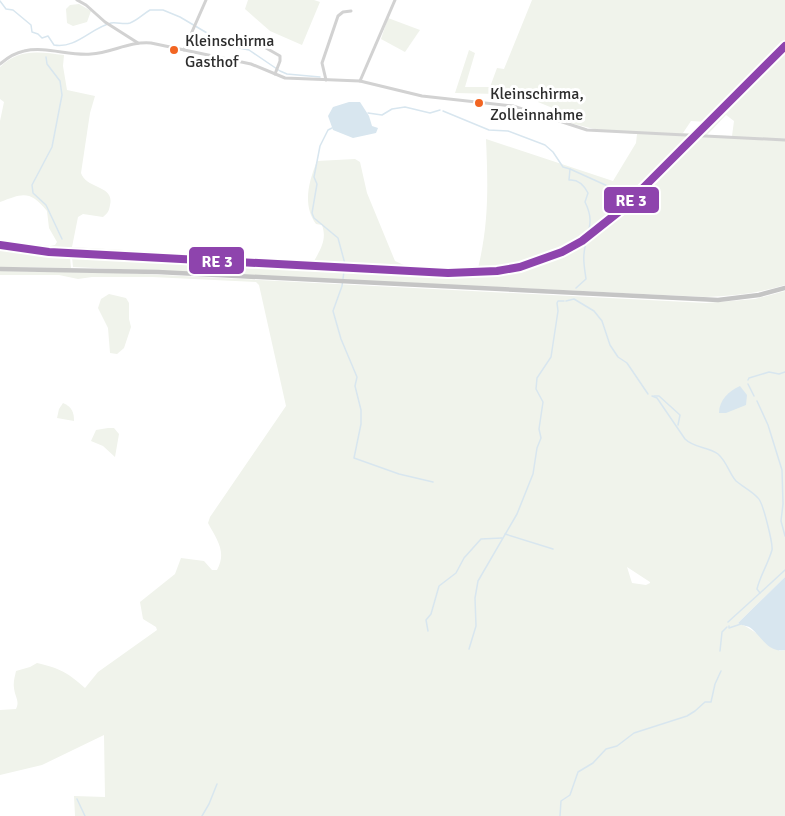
<svg xmlns="http://www.w3.org/2000/svg" width="785" height="816" font-family="Signika,sans-serif">
  <style>
    .green { fill: #f0f3eb; fill-rule: evenodd }
    .water { fill: #d8e6ef }
    .lines { fill: none; stroke-linecap: round; stroke-linejoin: round }
    .stream { stroke: #d8e6ef; stroke-width: 1.5 }
    .minor { stroke: #d2d2d2; stroke-width: 3 }
    .primary { stroke: #c5c5c5; stroke-width: 4.5 }
    .rail-1-casing { stroke: #fff; stroke-width: 12 }
    .rail-1 { stroke: #8e44ad; stroke-width: 8 }
    .bus-dot { fill: #f26522; stroke: #fff; stroke-width: 2 }
    .labels { text-anchor: middle; dominant-baseline: central; stroke-width: 6; stroke-linejoin: round; paint-order: stroke }
    .bus-label { font-size: 16px; fill: #2d2d2d; stroke: #fff; text-anchor: start }
    .line-badge { stroke: #fff; stroke-width: 2 }
    .badge-label { font-size: 16px; text-anchor: middle; font-weight: bold; fill: #fff }
  </style>
  <rect width="100%" height="100%" fill="#fff"/>
  <!-- green -->
  <g class="green">
    <polygon points="248,0 314,0 320,2 302,45 270,31 245,9"/>
    <path d="M532,0H785V44L707,122L691,121L683,133L695,134C626,203 577,269 471,272L82,252L42,249L0,243V240L50,246L55,245L57,242L49,228L47,211C30,190 23,193 0,202V121L4,102L0,99V67C19,48 40,52 64,55L63,66L67,90L95,96L90,113L81,173C86,189 115,185 110,205C109,211 108,213 103,217L83,214L78,217L72,247L314,261C321,249 327,239 322,225L316,224C302,205 309,181 317,161L355,159L360,162L367,193L395,261L408,267L475,270L478,268C489,224 488,185 486,139L613,181L636,143L637,134C604,131 583,129 553,116L555,109L516,93L498,90L497,94L455,93L469,50L475,53L465,87H490L497,68L504,69Z"/>
    <polygon points="79,4 91,11 87,22 73,26 67,23 66,9 70,5"/>
    <polygon points="388,18 420,30 405,52 381,39"/>
    <path d="M785,51V285C759,293 733,296 706,297L73,267L72,257L471,277C575,272 610,227 678,158C714,122 749,87 785,51ZM726,115L734,121L732,136L707,135Z"/>
    <polygon points="0,249 70,257 71,268 0,267"/>
    <path d="M0,271L123,273L706,303L755,299L785,291V577L738,623C754,629 766,641 780,651L785,650V816H75L74,796L105,797L104,735L42,765L0,775V710L16,709C20,701 15,697 14,688C13,682 15,676 16,671L30,667L37,663C60,668 68,673 85,688L98,672L157,630L156,627L143,619L140,602L175,574L181,558L204,561L212,570H217C227,552 217,540 208,523L210,517L286,406L259,285L256,282L152,277H92L78,279L59,275H0ZM627,567L650,582V583L646,585L632,583Z"/>
    <polygon points="109,294 126,298 129,303 129,319 131,327 124,348 117,354 110,353 108,328 98,308 101,299"/>
    <path d="M63,403C72,407 74,412 74,421L57,418L59,409Z"/>
    <polygon points="108,428 114,428 119,434 115,457 103,446 91,441 96,430"/>
  </g>
  <!-- water -->
  <g class="water">
    <polygon points="349,102 360,102 369,116 372,126 378,128 376,133 353,138 333,130 328,116 333,107"/>
    <path d="M740,386L747,395L746,405L726,413H719C719,400 729,391 740,386Z"/>
    <path d="M785,577V650C769,653 762,638 752,629C748,625 742,626 738,623Z"/>
  </g>
  <g class="lines">
    <!-- stream -->
    <g class="stream">
      <path d="M0,1L6,9L13,10L31,25L32,32L38,34L42,38L48,36L54,45C76,49 91,28 111,23C118,22 124,25 130,23C138,20 143,14 150,10H163L180,17L229,46L249,50L280,71L287,74L320,77"/>
      <polyline points="46,57 47,64 60,81 62,95 52,147 32,185 33,193 46,205 62,239"/>
      <path d="M443,111L489,130L508,131L545,145L553,152L563,167L570,169L569,180C578,179 584,185 588,193L585,202C596,224 586,231 584,254C583,262 585,271 586,279L576,288"/>
      <polyline points="368,113 382,115 392,109 405,107 430,113 440,110"/>
      <polyline points="332,128 328,130 320,146 314,177 317,184 312,213 314,218 338,238 345,264 342,286 333,311 341,339 357,377 355,386 361,410 361,424 354,458 399,474 433,482"/>
      <polyline points="570,169 612,188 627,191"/>
      <polyline points="566,301 574,299 594,311 602,321 610,345 618,357 627,363 648,394"/>
      <polyline points="748,380 749,378 769,372 779,374 785,372"/>
      <polyline points="748,384 754,396"/>
      <path d="M652,396L657,398L685,439C694,448 708,447 718,454C727,462 729,473 736,481C743,487 752,491 758,498C763,502 773,544 772,550C768,564 760,576 757,589L760,593L728,622"/>
      <polyline points="654,396 659,396 680,415 678,425"/>
      <polyline points="757,401 768,425 782,470 783,504 781,521 785,536"/>
      <polyline points="505,534 553,549"/>
      <polyline points="760,593 785,570"/>
      <polyline points="729,626 729,628 741,624"/>
      <polyline points="428,631 426,620 431,614 439,586 456,573 464,558 481,539 502,538"/>
      <polyline points="469,649 476,626 475,598 478,581 517,514 533,474 537,448 541,438 539,429 543,402 536,389 537,378 551,357 558,311 557,303 558,301 564,301"/>
      <polyline points="720,651 722,632 727,627"/>
      <polyline points="77,799 85,816"/>
      <polyline points="202,816 209,804 217,784"/>
      <polyline points="560,816 561,801 570,795 578,772 593,763 606,749 617,746 634,733 687,716 695,711 705,702 711,702 715,684 721,671"/>
    </g>
    <!-- minor -->
    <g class="minor">
      <polyline points="77,0 86,5 105,22 138,43"/>
      <polyline points="254,41 280,56 280,61 275,74"/>
      <polyline points="184,50 206,0"/>
      <path d="M0,64C7,58 14,53 24,51C46,46 69,56 91,54C111,53 130,41 151,43L251,64L285,78L360,81L422,96L513,106L587,130L785,140"/>
      <polyline points="326,80 322,63 338,16 343,12 351,11"/>
      <polyline points="360,81 395,0"/>
    </g>
    <!-- primary -->
    <polyline class="primary" points="0,269 158,272 718,300 759,295 785,288"/>
    <!-- rail-1 casing -->
    <g class="rail-1-casing">
      <polyline id="rail-1" points="0,245 49,252 448,273 497,271 520,267 562,252 582,241 621,210 785,46"/>
    </g>
    <!-- rail-1 -->
    <use href="#rail-1" class="rail-1"/>
  </g>
  <!-- markers -->
  <g class="bus-dot">
    <circle cx="174" cy="50" r="5"/>
    <circle cx="479" cy="103" r="5"/>
  </g>
  <g class="labels">
    <!-- bus labels -->
    <g class="bus-label">
      <text x="185" y="41">Kleinschirma<tspan x="185" dy="21">Gasthof</tspan></text>
      <text x="490" y="94">Kleinschirma,<tspan x="490" dy="21">Zolleinnahme</tspan></text>
    </g>
  </g>
  <g class="line-badge">
    <rect x="603" y="186" width="57" height="28" rx="6" fill="#8e44ad"/>
    <rect x="188" y="246" width="57" height="29" rx="6" fill="#8e44ad"/>
  </g>
  <g class="badge-label">
    <text x="631" y="206">RE 3</text>
    <text x="217" y="267">RE 3</text>
  </g>
</svg>
